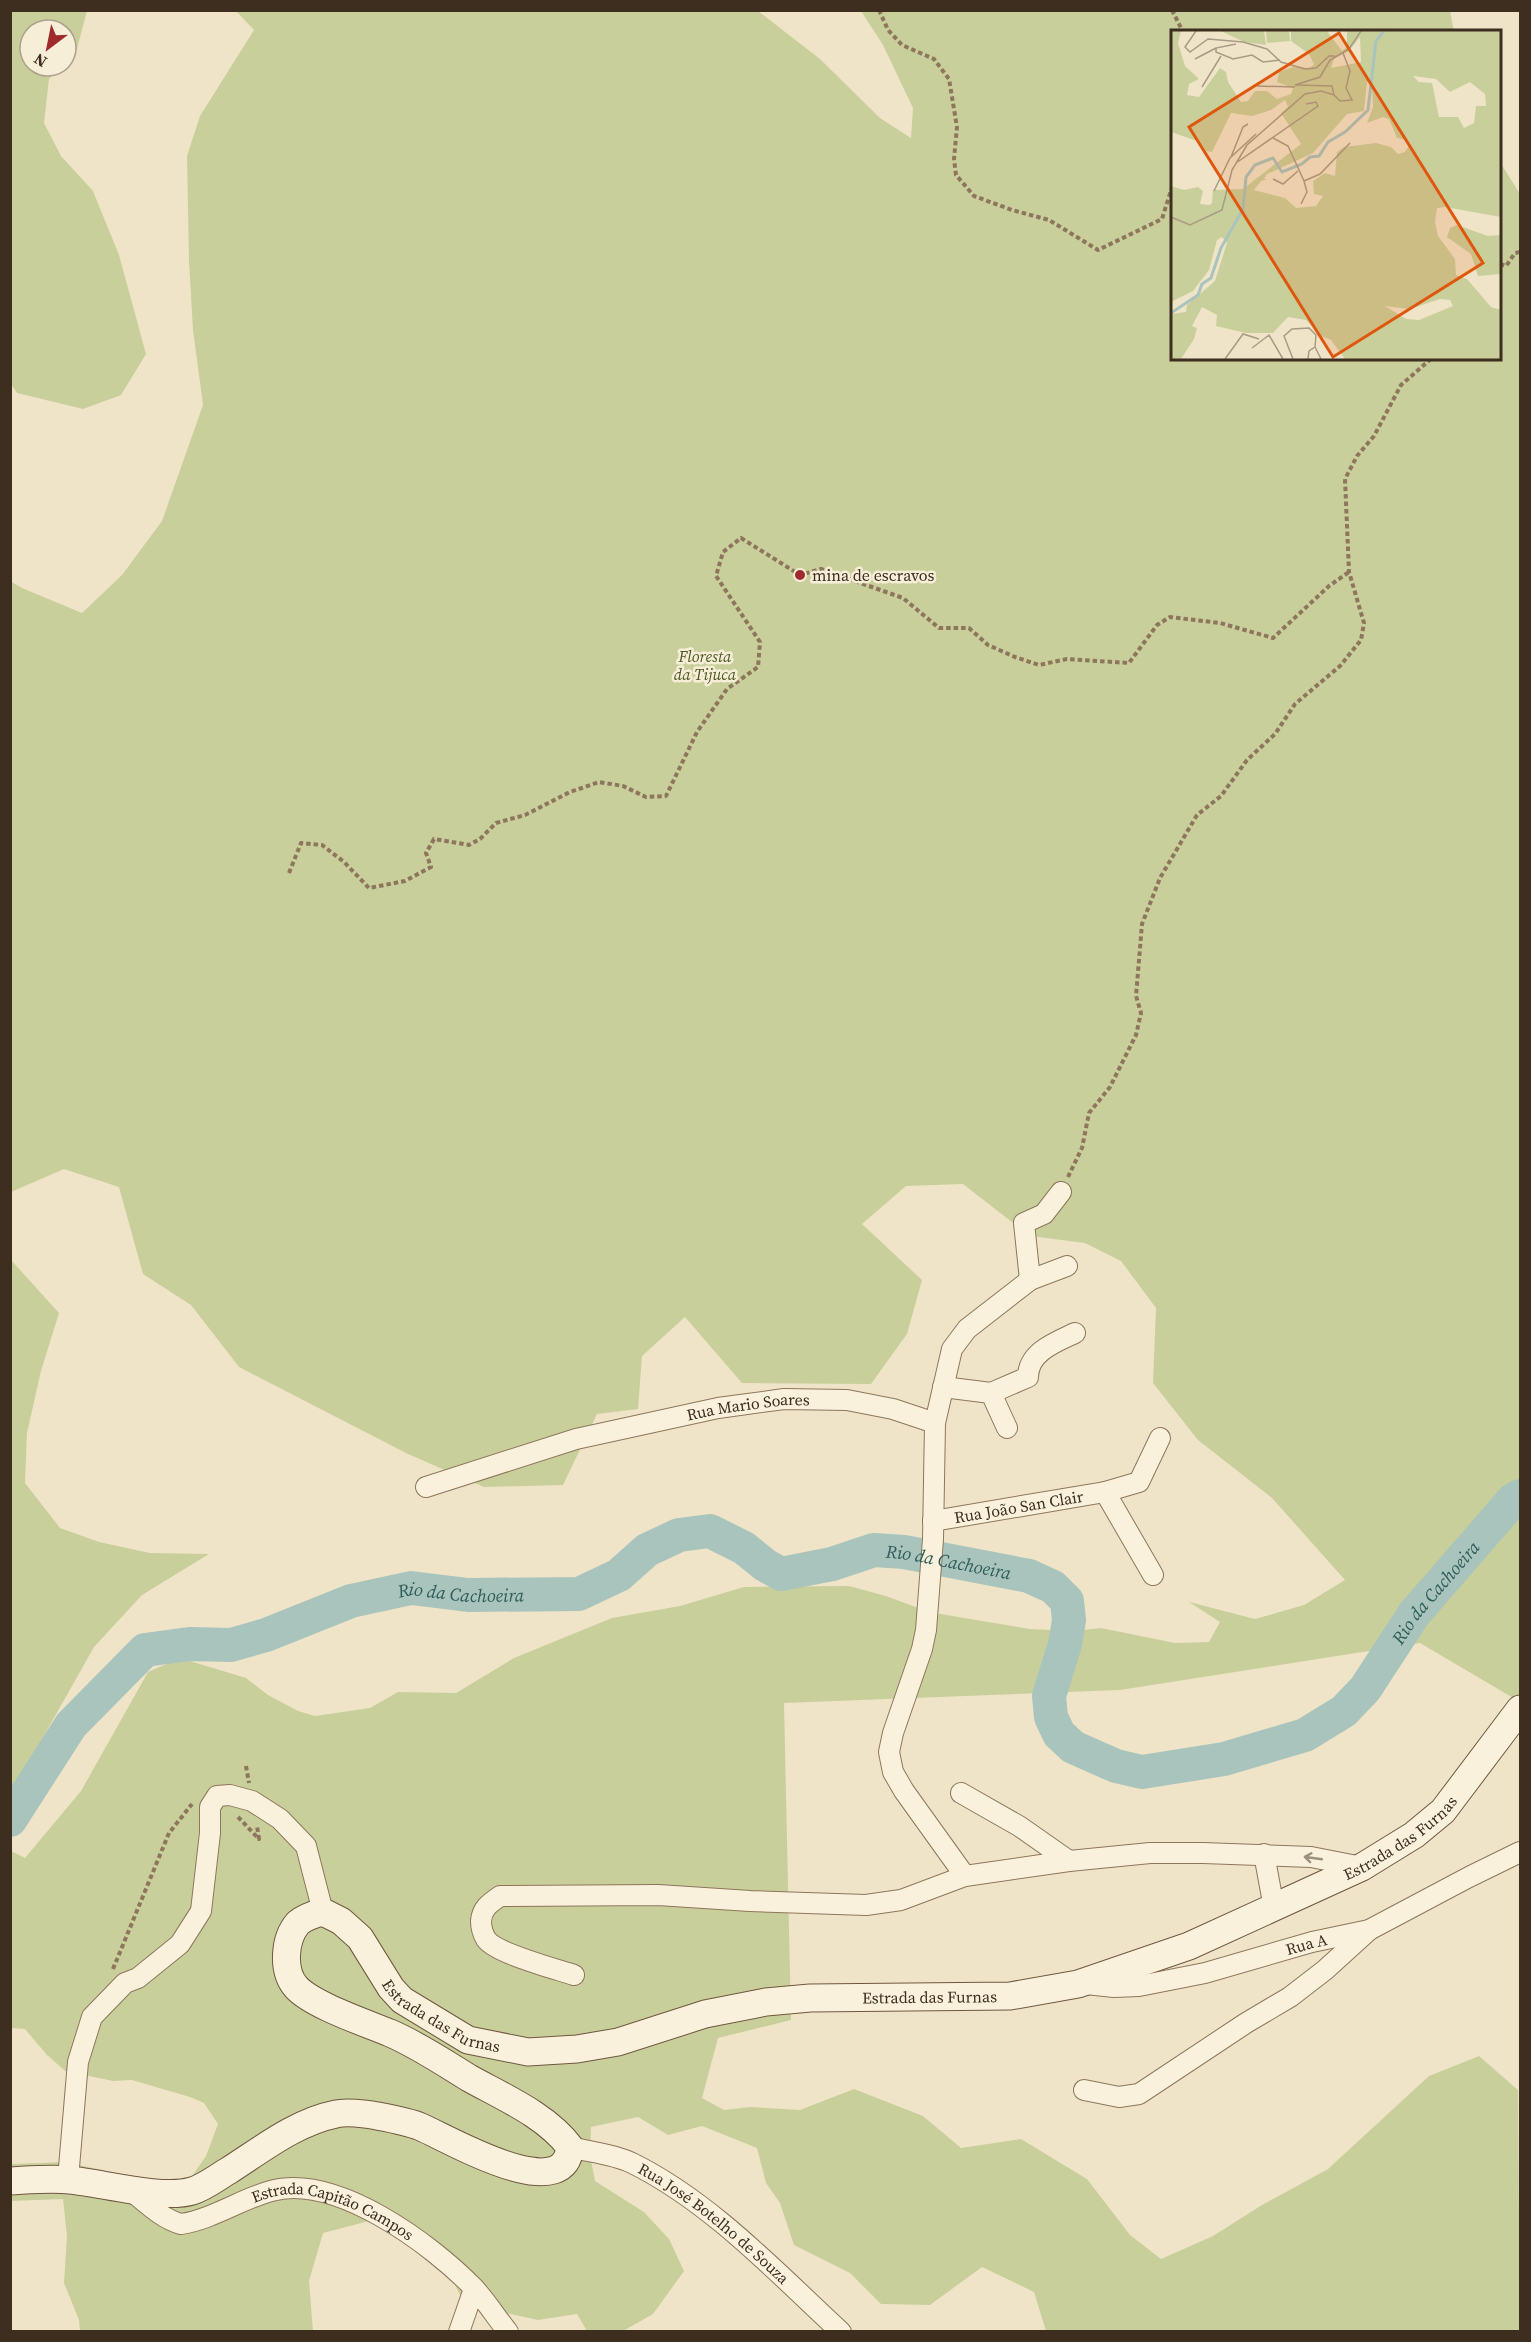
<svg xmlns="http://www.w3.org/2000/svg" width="1531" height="2342" font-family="'Source Serif 4',serif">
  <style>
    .green { fill: #c9cf9b }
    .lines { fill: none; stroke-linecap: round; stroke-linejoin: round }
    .river { stroke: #a9c4bc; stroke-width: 34 }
    .minor-casing { stroke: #8d765c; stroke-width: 22 }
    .secondary-casing { stroke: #6f573f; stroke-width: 29 }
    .path { stroke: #8d765c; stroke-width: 4; stroke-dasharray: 4.5 3; stroke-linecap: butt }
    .minor { stroke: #faf1dc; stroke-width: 20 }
    .secondary { stroke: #faf1dc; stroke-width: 27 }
    .oneway { stroke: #9c907e }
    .poi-dot { fill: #9e2a2b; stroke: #f7eed8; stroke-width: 2 }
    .labels { text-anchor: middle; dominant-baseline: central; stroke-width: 5; stroke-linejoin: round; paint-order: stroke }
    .poi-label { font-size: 16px; fill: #3d2e20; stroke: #f7eed8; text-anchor: start }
    .park-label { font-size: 16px; font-style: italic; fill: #4d5a26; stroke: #f7eed8 }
    .street-label { font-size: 16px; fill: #3d2e20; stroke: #f7eed8 }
    .water-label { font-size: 18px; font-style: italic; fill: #2f5d5a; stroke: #f7eed8 }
    .inset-river { fill: none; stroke: #a9c4bc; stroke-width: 3 }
    .inset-road { fill: none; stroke: #a89b85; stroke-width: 1.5 }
    .view { fill: #df570d; fill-opacity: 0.15; stroke: #df570d; stroke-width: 3 }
    .inset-edge { fill: none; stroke: #3d2e20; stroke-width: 3 }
  </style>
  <rect width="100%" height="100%" fill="#f0e4c8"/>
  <!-- green -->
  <g class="green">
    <polygon points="10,11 87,11 77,49 66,60 66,30 30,30 30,66 61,66 49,79 44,123 61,156 93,191 119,255 146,354 121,395 83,409 17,393 11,384"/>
    <polygon points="236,11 758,11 820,59 880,118 911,138 913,108 883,45 861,11 1450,11 1454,31 1172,32 1172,358 1500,358 1500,162 1520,194 1520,1702 1420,1643 1120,1690 784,1703 791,2020 718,2038 702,2098 724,2110 750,2107 800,2110 854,2089 923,2116 961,2148 1021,2139 1087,2179 1130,2235 1161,2259 1213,2236 1262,2205 1328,2169 1429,2076 1479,2056 1518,2090 1520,2331 1046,2331 1034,2292 982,2267 930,2305 881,2304 850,2273 794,2245 780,2203 766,2183 757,2148 702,2126 668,2135 638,2117 591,2127 590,2155 595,2181 644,2212 669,2239 684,2271 653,2314 623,2331 587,2331 577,2314 538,2320 492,2310 460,2295 448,2271 373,2220 323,2233 309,2281 313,2331 80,2331 79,2320 64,2283 67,2236 63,2199 11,2201 11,2164 64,2162 159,2182 190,2179 206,2156 218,2124 204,2103 190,2097 132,2080 113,2081 65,2071 47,2055 25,2029 11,2028 11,1851 25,1858 81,1791 148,1672 180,1658 246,1678 268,1695 298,1711 315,1716 370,1708 398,1692 456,1693 514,1658 612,1618 680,1606 744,1587 849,1586 886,1596 929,1612 1030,1629 1075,1631 1101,1628 1175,1643 1209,1642 1220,1622 1189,1602 1255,1619 1304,1605 1345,1580 1272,1498 1198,1440 1153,1383 1156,1308 1121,1261 1085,1243 1030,1236 963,1184 906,1186 862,1224 922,1280 907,1334 871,1384 742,1383 685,1317 642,1356 638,1409 597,1414 563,1485 484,1487 408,1454 239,1367 191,1305 143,1274 119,1187 64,1169 11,1192 10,581 22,588 82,613 122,575 162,521 203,405 193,330 189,261 187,156 200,116 254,30"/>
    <polygon points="11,1260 59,1313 41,1371 27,1433 25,1483 60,1528 99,1542 150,1553 209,1554 142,1595 94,1647 11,1794"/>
  </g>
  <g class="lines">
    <!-- river -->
    <path class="river" id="s1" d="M10,1820L71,1725L145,1650L189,1644L231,1645L266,1635L351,1601L411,1588L468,1595L579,1594L619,1575L647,1550L679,1535L710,1531L744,1548L765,1565L781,1574L832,1564L874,1550L904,1552L1029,1576L1053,1587L1067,1601L1069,1620L1065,1644L1049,1696L1051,1717L1059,1734L1073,1747L1116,1766L1142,1772L1224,1759L1305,1735L1344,1711L1365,1689L1414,1614L1513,1500L1520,1496"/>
    <!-- minor casing -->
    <g class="minor-casing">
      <g id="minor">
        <polyline points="1030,1280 1024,1223 1044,1214 1061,1192"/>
        <polyline points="943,1387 991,1393 1007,1428"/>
        <path d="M991,1393L1028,1377C1028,1352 1056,1342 1075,1333"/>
        <path id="s2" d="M426,1487L576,1439L718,1408L784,1399L847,1400L893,1409L935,1423"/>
        <polyline points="1105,1492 1139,1482 1160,1438"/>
        <path id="s3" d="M933,1521L1105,1492L1153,1575"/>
        <polyline points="961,1793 1019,1826 1069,1861"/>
        <polyline points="1264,1854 1274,1908"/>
        <polyline points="965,1876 904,1791 893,1772 889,1752 893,1733 922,1649 926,1630 933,1539 935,1423 952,1349 967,1329 1030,1280 1067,1266"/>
        <path d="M574,1975C556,1969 495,1953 486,1939C483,1934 481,1927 481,1921C482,1908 490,1903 500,1896L658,1895L750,1901L866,1905L901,1900L965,1876L1069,1861L1150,1853H1203L1311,1857L1362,1867"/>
        <path id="s4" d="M1086,1984L1114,1987L1139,1986L1205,1973L1312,1942L1369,1930L1469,1877L1520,1852"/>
        <polyline points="1084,2090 1119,2097 1139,2094 1246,2023 1290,1997 1325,1970 1369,1930"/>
        <path id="s5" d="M570,2147C589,2152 614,2154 632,2163C711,2202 777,2273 841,2332"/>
        <polyline points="68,2179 78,2062 92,2017 125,1983 138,1978 180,1944 201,1911 210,1833 210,1807 217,1796 230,1795 252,1801 280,1819 306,1846 323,1912"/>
        <path id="s6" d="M130,2190C145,2202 162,2219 181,2224C213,2219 241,2199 271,2191C336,2173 431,2244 474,2288C486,2301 496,2317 508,2332"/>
        <polyline points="459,2332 474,2289"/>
      </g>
    </g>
    <!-- secondary casing -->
    <g class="secondary-casing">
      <g id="secondary">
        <path id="s7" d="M10,2181C30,2180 51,2178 70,2180C102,2183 162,2200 192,2191C205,2187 216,2178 228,2171C261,2150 296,2122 336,2114C347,2111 362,2114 372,2115C388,2118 407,2121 421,2127C449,2139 565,2208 570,2147C546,2115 503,2097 469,2078C443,2062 418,2045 390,2033C366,2023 312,2005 296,1987C282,1971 284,1939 298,1923C305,1917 315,1914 323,1912L341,1921L360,1938L391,1988L402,2000L468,2040L528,2052L577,2049L618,2042L705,2014L766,2002L810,1998L1010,1996L1078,1984L1189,1946L1362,1867L1414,1835L1443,1811L1520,1709"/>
      </g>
    </g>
    <!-- path -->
    <g class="path">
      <polyline points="879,10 888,30 902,45 934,59 949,79 957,127 954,159 956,175 974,196 1012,210 1049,220 1098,250 1162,219 1172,187"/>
      <polyline points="1172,10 1183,32"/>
      <polyline points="1500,264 1506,266 1515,253 1520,252"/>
      <polyline points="289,873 301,843 322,845 344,862 369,888 405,881 431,867 426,853 434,839 469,845 480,839 496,823 525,815 570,792 599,782 623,786 646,797 666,796 697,732 727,689 758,667 760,642 716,576 723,552 741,538 800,575 821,569 903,598 939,628 969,628 988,645 1015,657 1039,665 1067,659 1129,663 1157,625 1170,617 1220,623 1273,638 1329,586 1349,572"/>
      <polyline points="1068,1177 1082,1148 1089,1113 1110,1087 1136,1035 1141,1013 1136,996 1142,924 1160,878 1197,815 1221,796 1247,760 1275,734 1295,704 1340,666 1361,640 1364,623 1349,572 1345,479 1357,456 1374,436 1401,385 1432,358"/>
      <polyline points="246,1766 249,1783"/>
      <polyline points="238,1817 259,1839 257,1826"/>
      <polyline points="113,1969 169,1833 192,1804"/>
    </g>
    <!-- minor -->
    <use href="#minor" class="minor"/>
    <!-- secondary -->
    <use href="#secondary" class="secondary"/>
  </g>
  <!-- one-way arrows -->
  <defs><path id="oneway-shaft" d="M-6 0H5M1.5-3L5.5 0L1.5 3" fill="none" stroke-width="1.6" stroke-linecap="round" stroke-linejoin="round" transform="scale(1.5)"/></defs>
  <use class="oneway" href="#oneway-shaft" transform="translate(1313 1858) rotate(-172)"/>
  <!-- markers -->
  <circle class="poi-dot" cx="800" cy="575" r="6"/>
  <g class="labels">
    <!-- poi labels -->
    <g class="poi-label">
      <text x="812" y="575">mina de escravos</text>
    </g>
    <!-- park labels -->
    <g class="park-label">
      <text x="705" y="656">Floresta<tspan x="705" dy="18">da Tijuca</tspan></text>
    </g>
    <!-- street labels -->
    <g class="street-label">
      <text stroke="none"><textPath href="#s2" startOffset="333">Rua Mario Soares</textPath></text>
      <text stroke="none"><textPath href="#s3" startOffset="87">Rua João San Clair</textPath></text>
      <text stroke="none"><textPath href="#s7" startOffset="2194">Estrada das Furnas</textPath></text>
      <text stroke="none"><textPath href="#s4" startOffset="226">Rua A</textPath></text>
      <text stroke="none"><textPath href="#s7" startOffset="1689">Estrada das Furnas</textPath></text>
      <text stroke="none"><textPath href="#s7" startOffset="1185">Estrada das Furnas</textPath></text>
      <text stroke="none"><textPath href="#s6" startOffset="224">Estrada Capitão Campos</textPath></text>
      <text stroke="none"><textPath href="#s5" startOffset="166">Rua José Botelho de Souza</textPath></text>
    </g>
    <!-- water labels -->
    <g class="water-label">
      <text stroke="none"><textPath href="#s1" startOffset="1066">Rio da Cachoeira</textPath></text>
      <text stroke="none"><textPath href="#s1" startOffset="544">Rio da Cachoeira</textPath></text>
      <text stroke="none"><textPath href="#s1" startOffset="1788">Rio da Cachoeira</textPath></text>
    </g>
  </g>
  <!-- overview -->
  <g transform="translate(1171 30)">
    <rect width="330" height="330" fill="#f0e4c8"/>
    <path d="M0,1H10L7,13L14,36L28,49L18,54L16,65L28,67L49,38L55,42L57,52L70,72L77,71L84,61H96L106,69L120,64L122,58L106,52L108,42L122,37L139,38L143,34L138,24L120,11V1H156L171,21L176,17V1H330V187L274,177L266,178L264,192L267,206L284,229L285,245L296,249L320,277L330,280V329H174L160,310L150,306L135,290L117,287L102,303H75L45,296L46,285L31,277L21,296L26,298L23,309L10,329H0V284L15,282L16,275L44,251L56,213L51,207L46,210L38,240L22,261L0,272V156L13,160L27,157L32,161L29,174L38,175L41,173L42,160L72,159L130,114L110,83L117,77L114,70L100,80L81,86L60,83L41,122L35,121L29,112L0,102ZM189,7L190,32L160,38L163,29L178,21ZM242,46L265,49L279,62L299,52L314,64L315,76H305L303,93L293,98L287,87H268L261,53L248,52ZM196,52H201L202,77L196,93L212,87L218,89L226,108L235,110L238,116L234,122L227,124L220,117L205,113L173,117L166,122L164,146L154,143L142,151L143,164L152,166L145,176L125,178L114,168L83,160L90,151L97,149H93L96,144L142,123L176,84L193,81ZM269,269L279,270L282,276L248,290L235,289L214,276L239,279ZM50,1H93L95,15L73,12ZM95,1H118L119,11L96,13ZM286,195L317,206L330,205V244L307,246L300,224L276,207L279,198Z" fill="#c9cf9b" fill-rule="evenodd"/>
    <path class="inset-river" d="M0,283L27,265L31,254L40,248L50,218L72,179L75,147L84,135L102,128L111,142L131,134L139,127L148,126L157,112L174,102L197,80L205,11L213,1"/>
    <path class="inset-road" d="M25,1L14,17L19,22L37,9L72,12L96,19L110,32L134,39L145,38L158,26H164M65,14L45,18V22L62,29L81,25L92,32L109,30M24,29L45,18M86,56L124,57M31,57L50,26M163,65L169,71L181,70L175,58L179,41L172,23M102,108L117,116L133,151L136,162L130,174M60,127L72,97L77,94M65,133L147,76L145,72L135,74M102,149L112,154L127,141M133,151L149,144L179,113M43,161L59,128L85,104M0,187L19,195L51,180L61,140L76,115L134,64L150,61L163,65L161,56L124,55L149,47L159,30L178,19L190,1M81,318L98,305L112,329M54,329L72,304L88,309M122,329L113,306L121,299L138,298L145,305L144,317M137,329L138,321L144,317L150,329"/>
    <path class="view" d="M168,3L312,233L162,327L18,97Z"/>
    <rect width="330" height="330" class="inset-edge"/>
  </g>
  <!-- border -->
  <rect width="1531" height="2342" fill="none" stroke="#3d2e20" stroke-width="24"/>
  <!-- north arrow -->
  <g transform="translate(48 48) rotate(212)"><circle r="28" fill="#f7eed8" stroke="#ada18e" stroke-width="1.5"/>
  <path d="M0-4.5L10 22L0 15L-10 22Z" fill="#9e2a2b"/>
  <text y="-9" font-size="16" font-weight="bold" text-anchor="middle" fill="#3d2e20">N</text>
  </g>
</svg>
